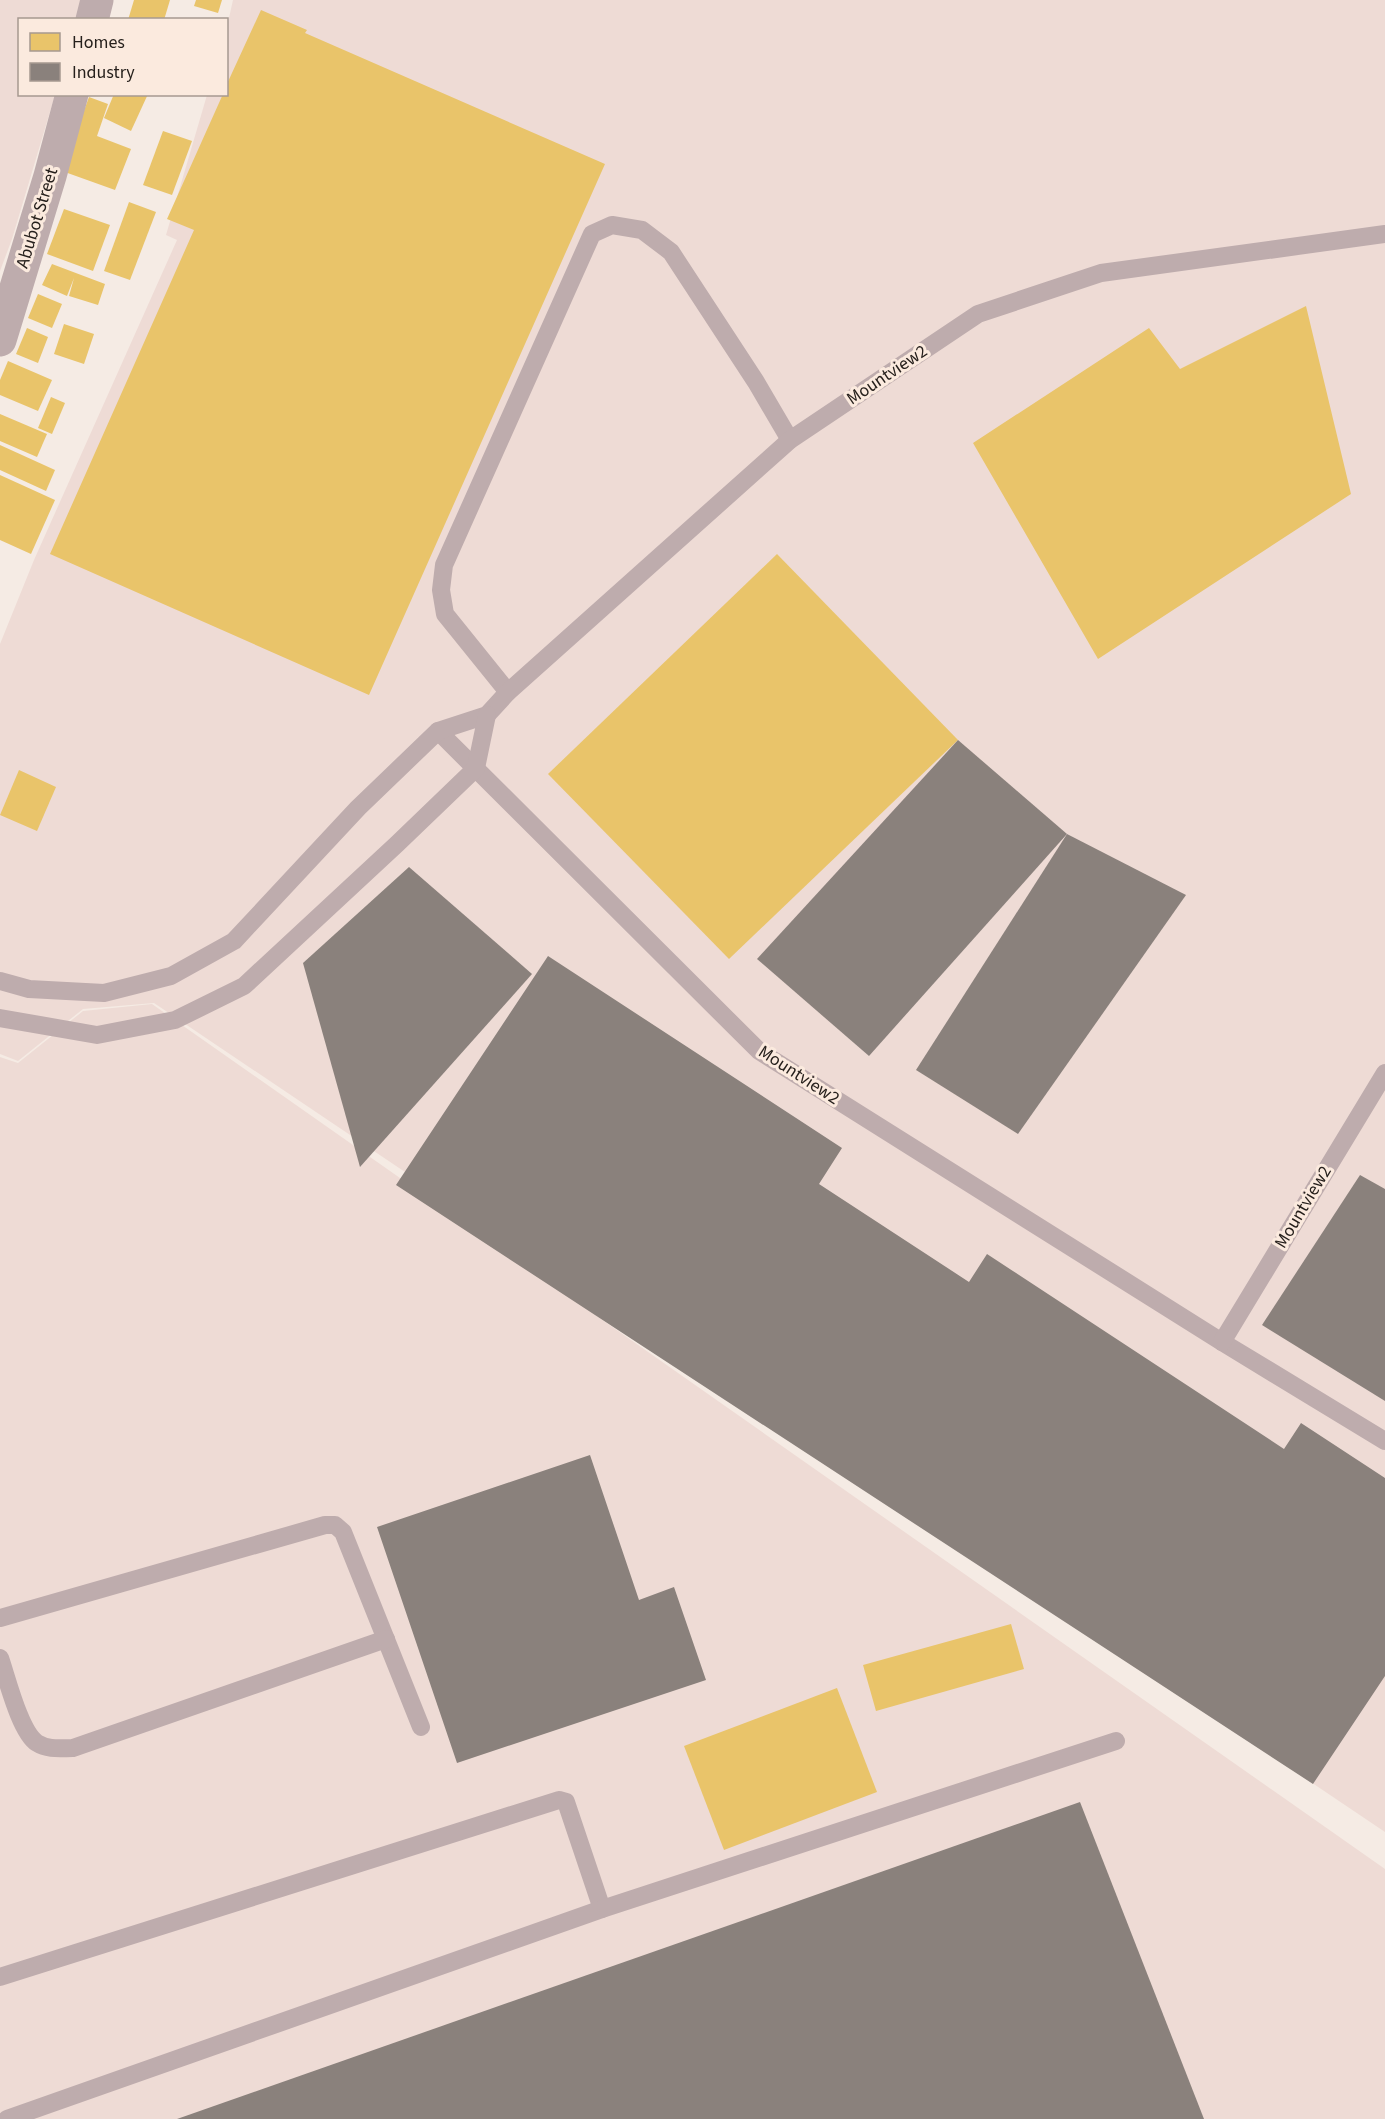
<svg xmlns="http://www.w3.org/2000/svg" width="1385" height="2119" font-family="'Source Sans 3',sans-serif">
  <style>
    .industrial { fill: #eedbd5 }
    .homes { fill: #e9c46a }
    .industry { fill: #8a817c }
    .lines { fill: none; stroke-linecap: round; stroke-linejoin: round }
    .service { stroke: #beacad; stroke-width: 18 }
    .minor { stroke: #beacad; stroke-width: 33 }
    .labels { text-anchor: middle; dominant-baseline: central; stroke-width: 6; stroke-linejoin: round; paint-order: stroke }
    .street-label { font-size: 18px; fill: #26201c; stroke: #fbeade }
  </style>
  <rect width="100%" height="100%" fill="#f5ebe4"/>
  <!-- industrial -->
  <g class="industrial">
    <polygon points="0,0 83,0 77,19 20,20 20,94 55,95 12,239 0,271"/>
    <polygon points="233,0 1385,0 1385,1832 154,1003 83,1009 18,1061 0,1054 0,644 34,560 177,240 166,235 207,95 226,94 227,27"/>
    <polygon points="152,1004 1385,1869 1385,2119 0,2119 0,1057 18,1063 83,1011"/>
  </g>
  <!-- homes -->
  <g class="homes">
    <polygon points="134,0 170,0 164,20 128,20"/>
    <polygon points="196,0 222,0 218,13 194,6"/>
    <polygon points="261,10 307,30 305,33 605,164 369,695 50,554 194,230 167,219 223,94 226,94 226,86"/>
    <polygon points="114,94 148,94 131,131 104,118"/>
    <polygon points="89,97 108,104 97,136 131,149 115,190 62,171"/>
    <polygon points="163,131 192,141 172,195 143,185"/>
    <polygon points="129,202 156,212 130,280 104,271"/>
    <polygon points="64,209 110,225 93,271 47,254"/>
    <polygon points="52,264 105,284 98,305 69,296 74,278 67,296 42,285"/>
    <polygon points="38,294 62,304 52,328 28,318"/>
    <polygon points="1306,306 1351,494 1098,659 973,443 1149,328 1180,369"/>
    <polygon points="64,324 94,334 84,364 54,354"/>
    <polygon points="27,328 48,337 38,363 16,354"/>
    <polygon points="8,361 52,380 38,411 0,395 0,380"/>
    <polygon points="51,397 65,403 52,434 38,428"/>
    <polygon points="0,414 47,434 37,457 0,441"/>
    <polygon points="0,445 55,470 46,491 0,470"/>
    <polygon points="0,475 55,500 31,554 0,540"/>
    <polygon points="777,554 958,740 729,959 548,774"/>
    <polygon points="19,770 56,787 37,831 0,815"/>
    <polygon points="1011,1624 1024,1669 876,1711 863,1665"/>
    <polygon points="837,1688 877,1792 724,1850 684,1746"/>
  </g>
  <!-- industry -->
  <g class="industry">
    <polygon points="958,740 1067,834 869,1056 757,959"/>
    <polygon points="1067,834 1186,895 1018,1134 916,1070"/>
    <polygon points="409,867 532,974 360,1167 303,963"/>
    <polygon points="548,956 842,1148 819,1184 969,1282 987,1254 1284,1449 1301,1423 1385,1478 1385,1676 1313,1784 396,1185"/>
    <polygon points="1360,1175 1385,1189 1385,1401 1262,1325"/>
    <polygon points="590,1455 639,1600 674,1587 706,1680 457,1763 377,1527"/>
    <polygon points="1080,1802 1204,2119 177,2119"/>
  </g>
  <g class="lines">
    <!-- service -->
    <g class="service">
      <polyline points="508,692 445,614 441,590 444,565 592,234 612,225 642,230 671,252 756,382 790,440"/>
      <polyline points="438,731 759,1051 1222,1342 1385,1441"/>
      <polyline points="0,981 29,989 104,993 171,976 234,941 358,808 438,731 487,715 508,692 790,440 978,314 1101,273 1385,234"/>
      <polyline points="0,1018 97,1035 175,1020 244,986 397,844 476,768 487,715"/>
      <polyline points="1222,1342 1385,1073"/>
      <polyline points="0,1618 325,1525 335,1525 343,1532 421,1727"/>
      <path d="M0,1658C7,1678 20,1732 37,1743C48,1750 61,1748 73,1748L386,1639"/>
      <polyline points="0,1977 559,1800 566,1802 602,1909"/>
      <polyline points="7,2119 602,1909 1116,1741"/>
    </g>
    <!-- minor -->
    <g class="minor">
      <polyline points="92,20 97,0"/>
      <polyline points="0,340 50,176 72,94"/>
    </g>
  </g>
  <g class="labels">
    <!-- street labels -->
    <g class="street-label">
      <text transform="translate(37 218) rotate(-73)">Abubot Street</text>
      <text transform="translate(887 375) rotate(-34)">Mountview2</text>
      <text transform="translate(799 1075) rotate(33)">Mountview2</text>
      <text transform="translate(1303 1207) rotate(-59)">Mountview2</text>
    </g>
  </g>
  <!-- legend -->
  <rect x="18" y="18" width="210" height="78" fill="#fbeade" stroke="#a69990" stroke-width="1.5"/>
  <rect x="30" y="33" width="30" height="18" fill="#e9c46a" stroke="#a69990" stroke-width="1.5"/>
  <text x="72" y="48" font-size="18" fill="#26201c">Homes</text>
  <rect x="30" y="63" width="30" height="18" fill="#8a817c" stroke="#a69990" stroke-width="1.5"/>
  <text x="72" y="78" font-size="18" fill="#26201c">Industry</text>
</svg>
